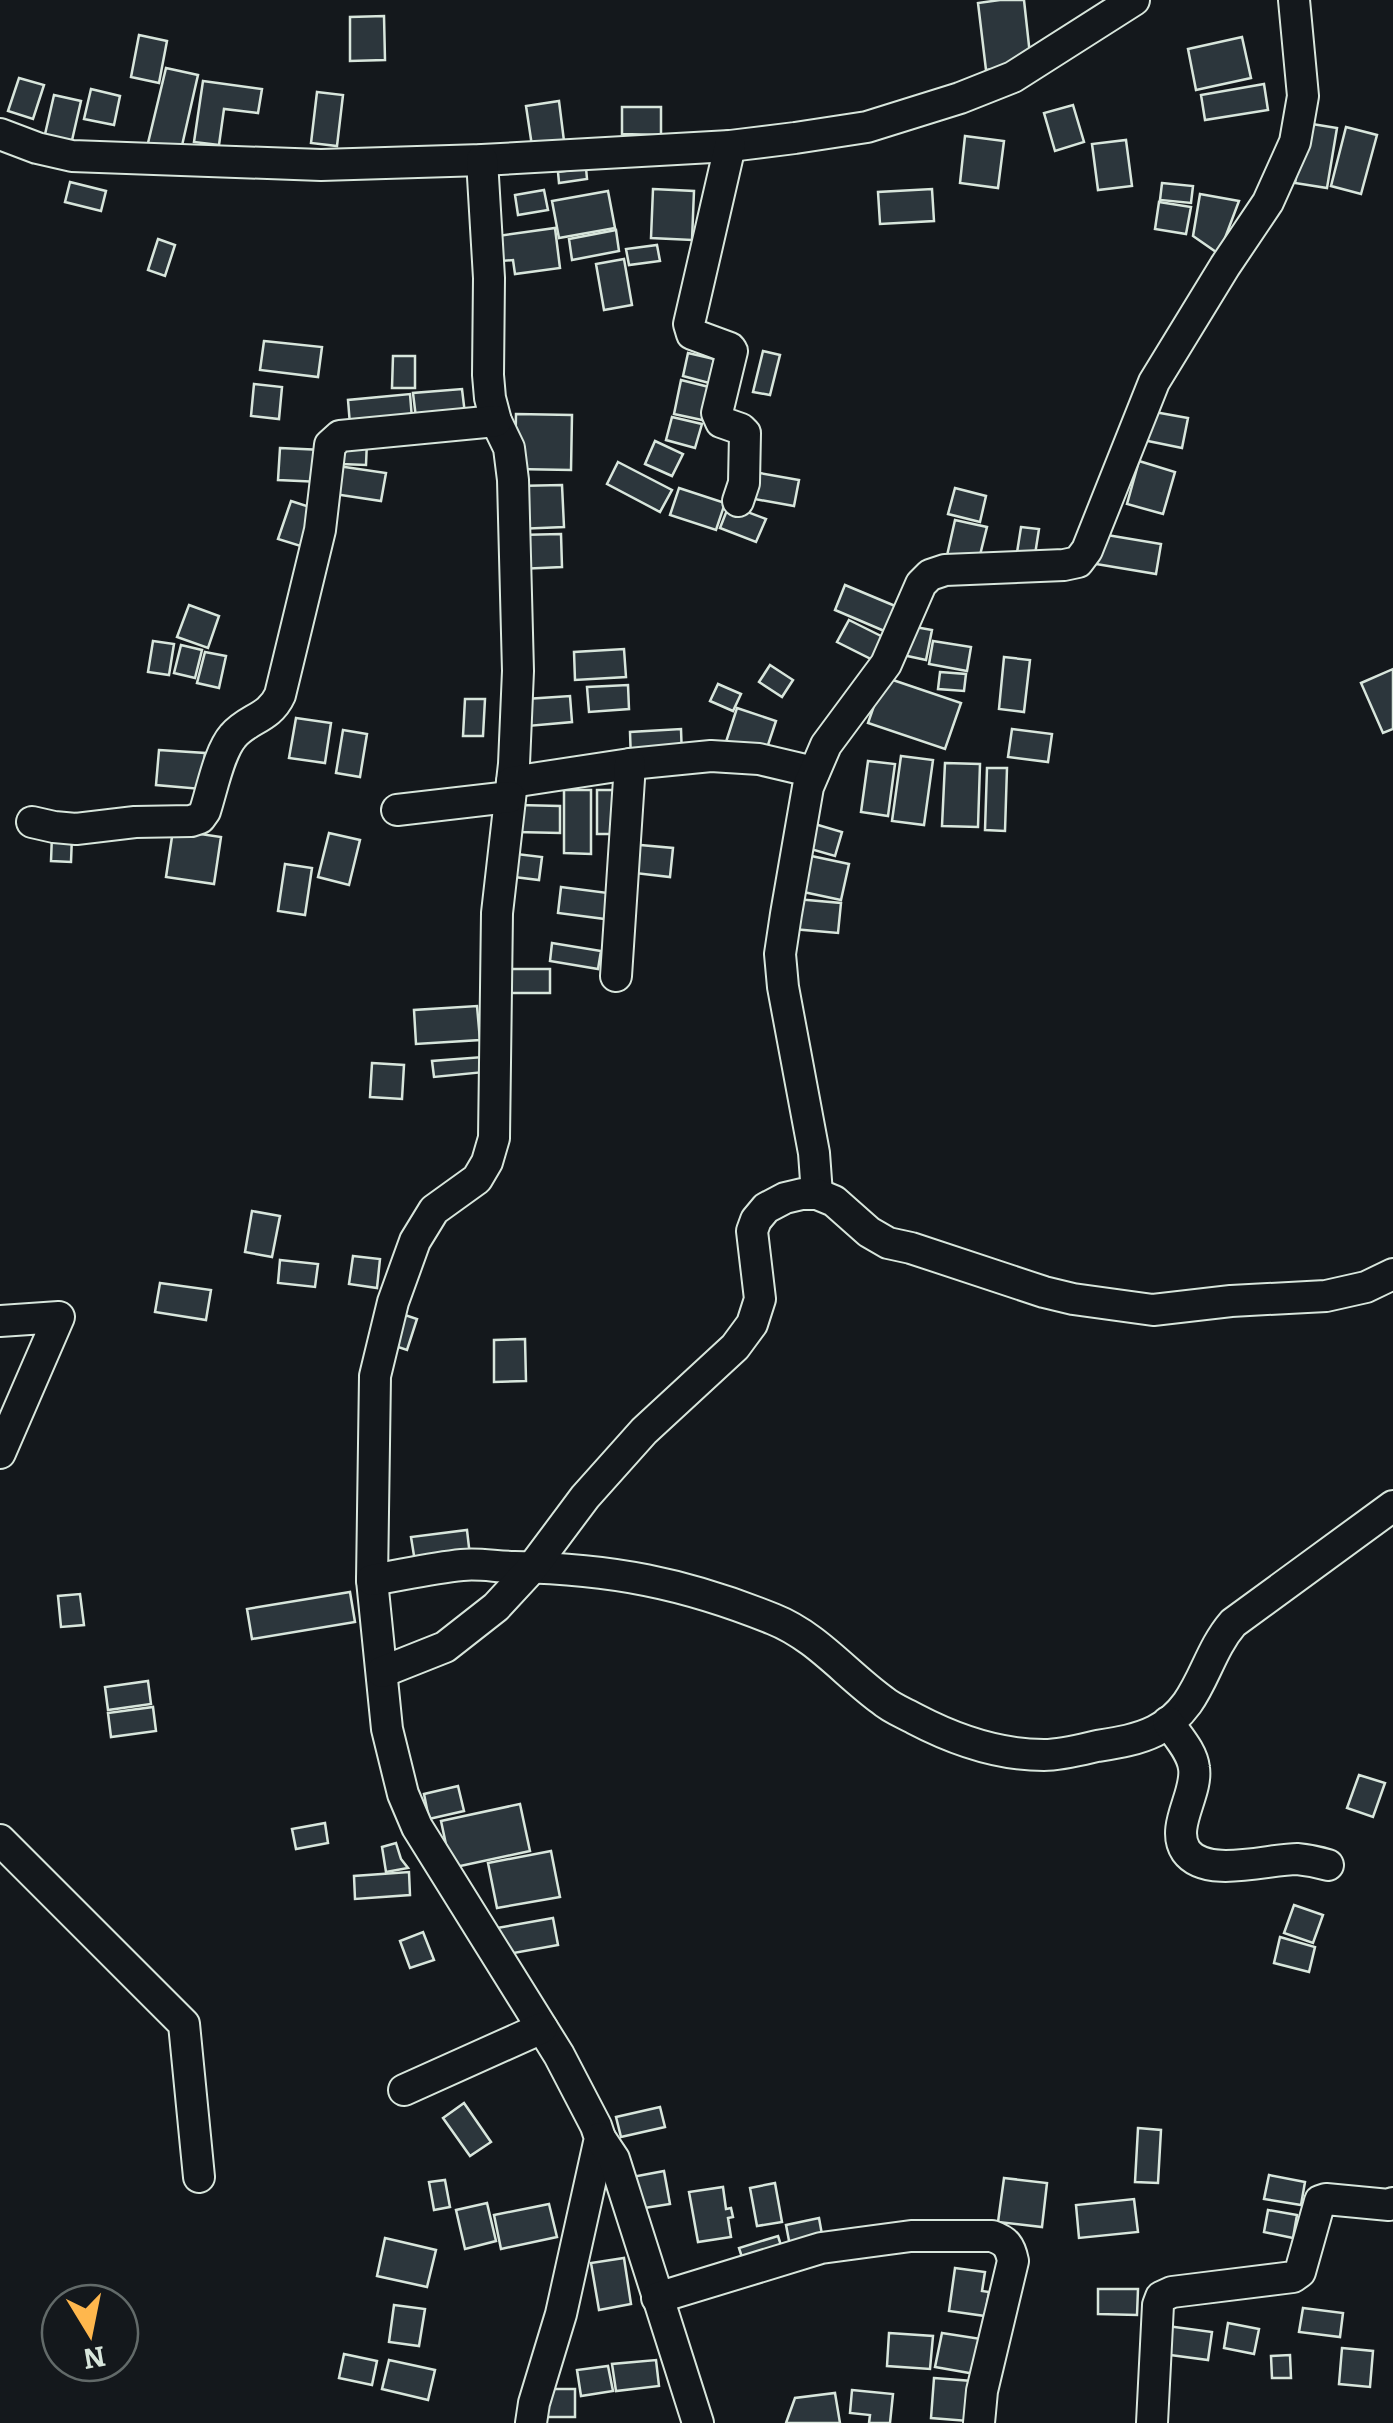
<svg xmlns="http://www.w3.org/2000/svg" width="1393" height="2423" font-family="Bitter,serif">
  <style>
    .building { fill: #2c363c; stroke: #d8e6dc; stroke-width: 2.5 }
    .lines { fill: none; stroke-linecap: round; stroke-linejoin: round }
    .minor-casing { stroke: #d8e6dc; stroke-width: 34 }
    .minor { stroke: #14181c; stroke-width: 30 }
  </style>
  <rect width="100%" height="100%" fill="#14181c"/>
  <!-- building -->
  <g class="building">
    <polygon points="1000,0 1024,0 1031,64 986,70 978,3"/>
    <polygon points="384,16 385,60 350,61 350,17"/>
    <polygon points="139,35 167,41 159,83 131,77"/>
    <polygon points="1242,37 1251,78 1196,90 1188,49"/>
    <polygon points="166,68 198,75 181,150 148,143"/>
    <polygon points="19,78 44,85 33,119 8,111"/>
    <polygon points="203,81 262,89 258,113 224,109 219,145 194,142"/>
    <polygon points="1264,84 1268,110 1205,120 1201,95"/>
    <polygon points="91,89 120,96 114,125 84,119"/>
    <polygon points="317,92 343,95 337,146 311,143"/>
    <polygon points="54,95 81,101 70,149 43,143"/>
    <polygon points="559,101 564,141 532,146 526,106"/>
    <polygon points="1073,105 1084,142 1055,151 1044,113"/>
    <polygon points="622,107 661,107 661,135 622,134"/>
    <polygon points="1306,123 1337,128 1327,188 1295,183"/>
    <polygon points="1346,127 1377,135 1361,194 1331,186"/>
    <polygon points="965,136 1004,141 998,188 960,183"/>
    <polygon points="1126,140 1132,186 1098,190 1092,144"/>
    <polygon points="586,168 587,179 559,183 558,172"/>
    <polygon points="70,182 106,191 101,211 65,202"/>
    <polygon points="1162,183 1193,186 1191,203 1160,200"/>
    <polygon points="653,189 694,191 692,240 651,238"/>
    <polygon points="932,189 934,221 880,224 878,192"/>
    <polygon points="544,190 548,210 518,215 515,195"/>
    <polygon points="608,191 615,228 559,238 552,201"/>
    <polygon points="1200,194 1239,201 1219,254 1193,236"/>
    <polygon points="1159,202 1191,207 1186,234 1155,229"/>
    <polygon points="555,228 560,268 515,274 513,260 501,261 498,236"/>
    <polygon points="616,230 619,251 572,260 569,239"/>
    <polygon points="158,239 175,245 165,276 148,270"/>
    <polygon points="657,245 660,261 629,265 626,249"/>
    <polygon points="624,259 632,305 604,310 596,264"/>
    <polygon points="264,341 322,347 318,377 260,370"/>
    <polygon points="763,351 780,355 770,395 753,392"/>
    <polygon points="688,353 714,359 709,383 683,376"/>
    <polygon points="393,356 415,356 415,388 392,388"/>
    <polygon points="681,380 709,387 702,420 674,414"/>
    <polygon points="254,384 282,387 279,419 251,416"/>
    <polygon points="462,389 465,414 416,418 413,393"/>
    <polygon points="410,394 412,419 350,425 348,400"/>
    <polygon points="1149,411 1188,418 1182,448 1143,440"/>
    <polygon points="516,414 572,415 571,470 515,469"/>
    <polygon points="672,417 702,424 695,448 666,440"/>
    <polygon points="342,440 367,441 366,465 341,464"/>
    <polygon points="655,441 683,454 672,476 645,464"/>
    <polygon points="280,448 323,450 321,482 278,480"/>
    <polygon points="1139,461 1175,472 1163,514 1127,504"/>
    <polygon points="618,462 672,490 660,512 607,484"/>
    <polygon points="338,466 386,473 381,501 334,494"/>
    <polygon points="754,472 799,480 794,506 749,498"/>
    <polygon points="562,485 564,527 517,529 516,486"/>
    <polygon points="679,488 725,503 716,530 670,515"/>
    <polygon points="955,488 986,496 980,522 948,514"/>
    <polygon points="291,501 319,510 307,548 278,539"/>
    <polygon points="729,505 766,519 756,542 720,528"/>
    <polygon points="955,520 987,527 977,567 946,560"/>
    <polygon points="1021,527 1039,529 1034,561 1016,559"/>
    <polygon points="561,534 562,567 519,569 518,535"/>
    <polygon points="1101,534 1161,544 1156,574 1096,564"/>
    <polygon points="845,585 900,608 889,633 835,610"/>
    <polygon points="189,605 219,616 208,648 177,637"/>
    <polygon points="849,620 893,642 881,664 837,642"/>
    <polygon points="904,625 932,630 926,660 898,654"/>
    <polygon points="153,641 174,644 169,675 148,672"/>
    <polygon points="933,641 971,647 967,671 929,664"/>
    <polygon points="181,645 202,650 195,678 174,673"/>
    <polygon points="624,649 626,677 575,680 574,652"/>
    <polygon points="205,652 226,656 219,688 197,683"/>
    <polygon points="1004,657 1030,660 1024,712 999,709"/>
    <polygon points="770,665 793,680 782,697 759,682"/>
    <polygon points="1393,669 1393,729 1383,733 1361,683"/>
    <polygon points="940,672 966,674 964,691 938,689"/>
    <polygon points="884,677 961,703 945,749 868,723"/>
    <polygon points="718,684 741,694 733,711 710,701"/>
    <polygon points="628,685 629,709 589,712 587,687"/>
    <polygon points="570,696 572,722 528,726 526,699"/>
    <polygon points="465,699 485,699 483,736 463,736"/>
    <polygon points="737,708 776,721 764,757 725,745"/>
    <polygon points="296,718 331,723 325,763 289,758"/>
    <polygon points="681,729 682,758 631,761 630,732"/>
    <polygon points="1012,729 1052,734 1048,762 1008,757"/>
    <polygon points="343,730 367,734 360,777 336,773"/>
    <polygon points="159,750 205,753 201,789 156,785"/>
    <polygon points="901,756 933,760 924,825 892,821"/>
    <polygon points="868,761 895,764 888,816 861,812"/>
    <polygon points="945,763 980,764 978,827 942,826"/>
    <polygon points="987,768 1007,768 1005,831 985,830"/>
    <polygon points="564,790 591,790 591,854 564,853"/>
    <rect x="597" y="790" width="23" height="44"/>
    <polygon points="518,805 560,806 560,833 517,832"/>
    <polygon points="808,822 842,832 835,856 800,846"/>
    <polygon points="173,830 221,837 214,884 166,877"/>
    <polygon points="329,833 360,840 349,885 318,877"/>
    <polygon points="52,835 72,836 71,862 51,861"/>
    <polygon points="629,844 673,848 670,877 626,872"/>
    <polygon points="508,853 542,857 539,880 505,876"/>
    <polygon points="802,854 849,864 841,900 794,890"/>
    <polygon points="285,864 312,868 305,915 278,911"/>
    <polygon points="561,887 608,893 605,919 558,913"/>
    <polygon points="796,899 841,903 838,933 793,929"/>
    <polygon points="552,943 601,951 598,969 550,961"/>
    <rect x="504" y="969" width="46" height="24"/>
    <polygon points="477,1006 480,1040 416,1044 414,1010"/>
    <polygon points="483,1057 485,1072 434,1077 432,1061"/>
    <polygon points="372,1063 404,1065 402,1099 370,1097"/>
    <polygon points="252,1211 280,1216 272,1257 245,1252"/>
    <polygon points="353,1256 380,1259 377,1288 349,1284"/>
    <polygon points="280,1260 318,1264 315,1287 278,1283"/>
    <polygon points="160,1283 211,1290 206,1320 155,1312"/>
    <polygon points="396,1312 417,1319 407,1350 386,1343"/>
    <polygon points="525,1339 526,1381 494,1382 494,1340"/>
    <polygon points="467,1530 470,1556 415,1562 411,1537"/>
    <polygon points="350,1592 355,1622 252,1639 247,1609"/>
    <polygon points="80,1594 84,1625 61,1627 58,1596"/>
    <polygon points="148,1681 151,1704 108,1710 105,1687"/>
    <polygon points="153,1707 156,1731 111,1737 108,1713"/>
    <polygon points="1359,1775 1385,1783 1373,1817 1347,1808"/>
    <polygon points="458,1786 464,1811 429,1819 424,1794"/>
    <polygon points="520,1804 530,1851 451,1868 441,1821"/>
    <polygon points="325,1823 328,1843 296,1849 292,1829"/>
    <polygon points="396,1843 401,1859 408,1868 386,1872 382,1847"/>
    <polygon points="551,1851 560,1897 497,1908 488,1863"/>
    <polygon points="409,1872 410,1895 355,1899 354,1876"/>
    <polygon points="1294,1905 1323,1915 1313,1943 1284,1933"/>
    <polygon points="553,1918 558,1945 502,1955 497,1928"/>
    <polygon points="423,1932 434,1960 410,1968 400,1941"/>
    <polygon points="1280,1937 1315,1947 1309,1972 1274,1963"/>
    <polygon points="464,2103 491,2142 470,2156 443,2118"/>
    <polygon points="660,2107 665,2127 621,2137 616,2117"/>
    <polygon points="1138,2128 1161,2130 1158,2183 1135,2182"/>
    <polygon points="664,2171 670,2204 638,2209 632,2177"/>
    <polygon points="1269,2175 1305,2182 1301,2205 1264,2199"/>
    <polygon points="1004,2178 1047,2183 1042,2227 998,2222"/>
    <polygon points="445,2180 450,2207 434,2210 429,2182"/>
    <polygon points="775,2183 782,2222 757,2226 750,2188"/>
    <polygon points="723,2187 726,2209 731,2208 733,2217 728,2218 731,2237 698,2242 689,2192"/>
    <polygon points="1134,2199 1138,2232 1079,2238 1076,2205"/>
    <polygon points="487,2203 496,2241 465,2249 456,2210"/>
    <polygon points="549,2204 557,2237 501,2249 494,2215"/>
    <polygon points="1268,2210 1297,2215 1293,2238 1264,2232"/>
    <polygon points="819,2218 823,2240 790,2246 786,2225"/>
    <polygon points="778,2236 785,2258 746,2270 739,2248"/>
    <polygon points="385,2238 436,2250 427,2287 377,2276"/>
    <polygon points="624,2258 631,2304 599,2310 591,2263"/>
    <polygon points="955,2268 985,2272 982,2291 989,2292 985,2316 949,2311"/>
    <polygon points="1098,2289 1138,2289 1137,2315 1098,2314"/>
    <polygon points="394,2305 425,2309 419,2346 389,2342"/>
    <polygon points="1303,2308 1343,2313 1340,2337 1299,2332"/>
    <polygon points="1228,2323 1259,2329 1254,2354 1224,2348"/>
    <polygon points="1160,2325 1212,2332 1208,2360 1155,2353"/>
    <polygon points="889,2333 933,2336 930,2369 887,2366"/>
    <polygon points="942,2333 981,2339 975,2374 935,2367"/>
    <polygon points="1342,2348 1373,2351 1370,2387 1339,2384"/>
    <polygon points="344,2354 377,2361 372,2385 339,2378"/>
    <polygon points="1290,2355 1291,2378 1272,2378 1271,2356"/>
    <polygon points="389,2360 435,2370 428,2400 382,2389"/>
    <polygon points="656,2360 659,2386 616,2391 612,2364"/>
    <polygon points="608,2366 613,2391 581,2396 577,2370"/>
    <polygon points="934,2378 972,2381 968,2421 931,2418"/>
    <rect x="542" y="2389" width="33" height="28"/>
    <polygon points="852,2390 893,2394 890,2423 869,2423 870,2415 850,2413"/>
    <polygon points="835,2393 840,2423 786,2423 795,2398"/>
  </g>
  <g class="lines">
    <!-- minor casing -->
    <g class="minor-casing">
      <g id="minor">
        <polyline points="0,134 37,148 72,156 321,165 482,160 730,146 795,138 867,127 960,98 1013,77 1134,0"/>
        <polyline points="730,146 689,324 692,334 730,348 732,351 717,413 721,422 741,429 745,433 744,483 738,501"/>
        <polyline points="482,160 489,278 488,375 490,398 496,421 509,448 513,480 518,671 514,764 497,913 494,1138 487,1162 477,1179 434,1210 415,1241 393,1302 375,1376 372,1580 387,1729 403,1794 417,1827 559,2055 596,2126 600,2138 561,2314 534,2403 531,2423"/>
        <polyline points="512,782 630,764 711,756 759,759 814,772"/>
        <polyline points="397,810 510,797"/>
        <path d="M32,822L54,827L76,829L135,822L191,821L200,818L205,811C212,790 219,752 233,736C248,718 269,719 280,695L320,530L330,445L340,436L496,421"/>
        <polyline points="616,976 630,764"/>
        <polyline points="817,1194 814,1153 783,987 780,954 786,914 808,787 826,745 886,664 921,584 930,575 945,570 1064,565 1078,562 1087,550 1154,382 1225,266 1268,202 1295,142 1303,96 1294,0"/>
        <polyline points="0,1321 59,1317 0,1453"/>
        <path d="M372,1580C402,1575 432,1568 462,1565C479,1563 497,1567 515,1567C611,1569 684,1583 773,1619C816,1636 845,1673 882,1700C891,1708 904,1713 915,1719C955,1740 998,1755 1044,1755C1061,1755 1080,1750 1097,1746C1116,1743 1137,1740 1155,1731C1202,1707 1202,1659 1233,1623L1393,1506"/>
        <polyline points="382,1672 445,1647 496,1607 532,1568 585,1497 644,1431 735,1347 752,1324 760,1299 752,1231 756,1220 766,1208 785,1198 802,1194 817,1194 834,1201 869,1232 888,1243 911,1248 1044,1292 1073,1299 1153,1310 1231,1301 1326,1296 1366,1287 1393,1274"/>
        <path d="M1168,1722C1177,1736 1192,1751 1194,1768C1198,1794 1170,1827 1186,1851C1206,1879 1268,1859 1297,1859C1308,1860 1318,1862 1328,1865"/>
        <polyline points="0,1840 184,2024 199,2177"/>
        <polyline points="404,2090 542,2028"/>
        <polyline points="600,2138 614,2159 698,2423"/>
        <path d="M657,2298L821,2248L911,2236H992C1006,2241 1010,2246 1013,2261L982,2391L979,2423"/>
        <polyline points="1152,2423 1158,2305 1161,2297 1172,2292 1293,2277 1300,2272 1320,2201 1326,2199 1389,2205 1393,2203"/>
      </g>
    </g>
    <!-- minor -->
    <use href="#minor" class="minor"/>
  </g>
  <!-- north arrow -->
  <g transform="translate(90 2333) rotate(170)"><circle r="48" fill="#14181c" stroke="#626a69" stroke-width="2.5"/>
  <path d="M0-8L18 38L0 25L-18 38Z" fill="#ffb74d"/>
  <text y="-15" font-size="28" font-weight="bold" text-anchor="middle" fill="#d8e6dc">N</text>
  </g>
</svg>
